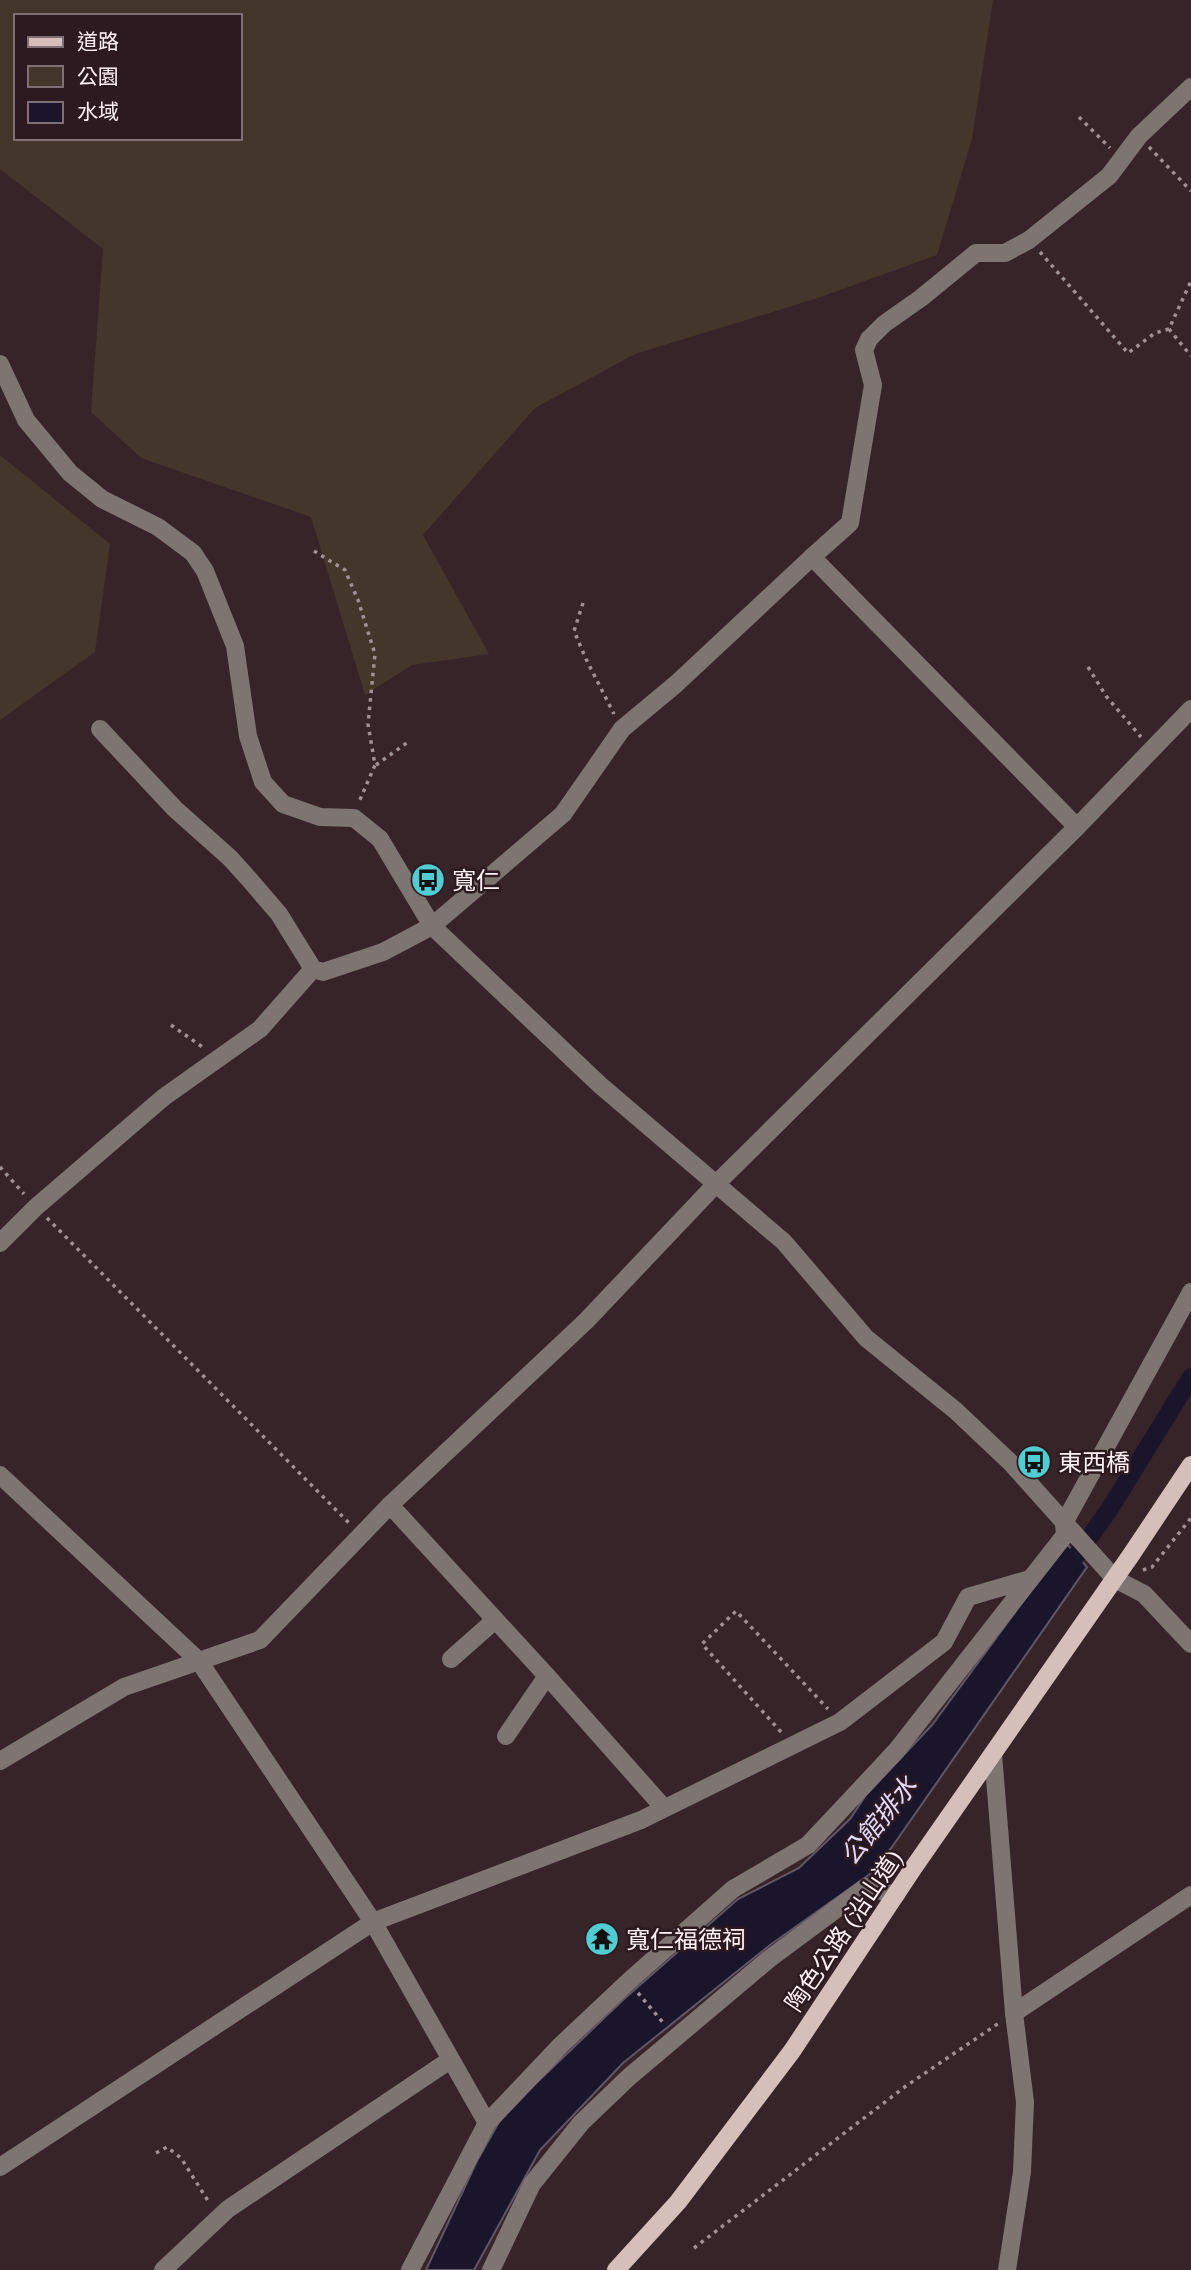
<svg xmlns="http://www.w3.org/2000/svg" width="1191" height="2270" font-family="'Crimson Pro','Noto Sans TC',serif">
  <style>
    .green { fill: #44362a; fill-rule: evenodd }
    .water { fill: #1b152b; stroke: #5f5767; stroke-width: 2 }
    .lines { fill: none; stroke-linecap: round; stroke-linejoin: round }
    .canal { stroke: #1b152b; stroke-width: 18 }
    .path { stroke: #a09195; stroke-width: 3.5; stroke-dasharray: 3.5 5; stroke-linecap: butt }
    .minor { stroke: #7e7472; stroke-width: 18 }
    .major { stroke: #d4bfba; stroke-width: 18 }
    .labels { text-anchor: middle; dominant-baseline: central; stroke-width: 5; stroke-linejoin: round; paint-order: stroke }
    .poi-label { font-size: 24px; fill: #fef1f4; stroke: #2c1a20; text-anchor: start }
    .street-label { font-size: 24px; fill: #fef1f4; stroke: #2c1a20 }
    .water-label { font-size: 26px; font-style: italic; fill: #e1dafa; stroke: #2c1a20 }
  </style>
  <rect width="100%" height="100%" fill="#362429"/>
  <!-- green -->
  <g class="green">
    <path d="M0,0H993L972,139L937,255L818,298L635,354L535,408L423,535L489,654L412,665L365,695L311,517L141,458L91,412L103,249L0,169ZM16,16H240V138H16Z"/>
    <polygon points="0,455 110,544 95,652 0,720"/>
  </g>
  <!-- water -->
  <polygon class="water" points="1066,1543 1087,1567 892,1847 870,1874 770,1945 623,2063 540,2150 474,2270 426,2270 477,2161 503,2115 624,1999 738,1899 799,1868 850,1819 866,1795 932,1725"/>
  <g class="lines">
    <!-- canal -->
    <polyline class="canal" points="1064,1573 1109,1510 1191,1377"/>
    <!-- path -->
    <g class="path">
      <polyline points="1079,117 1110,148"/>
      <polyline points="1149,147 1191,191"/>
      <polyline points="1040,252 1128,353 1155,333 1169,329 1191,281"/>
      <polyline points="1169,329 1191,356"/>
      <polyline points="314,551 345,570 358,600 375,654 368,724 375,765 359,802"/>
      <polyline points="583,603 574,631 586,659 614,714"/>
      <polyline points="1088,667 1106,696 1141,737"/>
      <polyline points="376,765 408,742"/>
      <polyline points="171,1025 204,1048"/>
      <polyline points="0,1167 24,1194"/>
      <polyline points="47,1218 349,1523"/>
      <polyline points="1143,1570 1152,1567 1191,1518"/>
      <polyline points="781,1732 702,1644 736,1611 828,1709"/>
      <polyline points="638,1993 665,2025"/>
      <polyline points="156,2153 167,2147 181,2158 210,2204"/>
      <polyline points="694,2248 906,2086 999,2023"/>
    </g>
    <!-- minor -->
    <g class="minor">
      <polyline points="0,364 26,420 70,473 102,499 158,527 193,553 205,571 235,646 248,736 263,782 283,804 320,817 354,818 380,839 432,926 600,1085 784,1242 866,1338 956,1411 1011,1463 1115,1579 1144,1594 1191,1644"/>
      <polyline points="100,729 175,809 230,858 249,879 279,914 313,969 323,972 383,952 432,926 563,814 622,729 676,684 812,557"/>
      <polyline points="1077,827 812,557 850,523 873,385 864,350 869,339 884,324 921,298 976,253 1005,253 1029,240 1109,176 1139,136 1191,87"/>
      <polyline points="0,1243 36,1207 164,1097 260,1029 313,969"/>
      <polyline points="0,1475 199,1661 373,1922 487,2123"/>
      <polyline points="390,1505 547,1676 664,1808"/>
      <polyline points="451,1659 495,1620"/>
      <polyline points="506,1736 547,1676"/>
      <polyline points="993,1754 1014,2013 1025,2102 1022,2172 1007,2270"/>
      <polyline points="0,1761 124,1687 260,1640 390,1505 586,1321 715,1185 1077,827 1191,709"/>
      <polyline points="1014,2013 1191,1895"/>
      <polyline points="0,2167 373,1922 641,1820 840,1722 944,1642 968,1597 1030,1579"/>
      <polyline points="163,2270 228,2209 450,2060"/>
      <polyline points="410,2270 487,2123 561,2045 629,1981 733,1889 808,1845 896,1751 1065,1535 1064,1523 1191,1292"/>
      <polyline points="491,2270 532,2184 581,2123 629,2077 769,1959 866,1887 896,1895"/>
    </g>
    <!-- major -->
    <polyline class="major" points="616,2270 678,2202 792,2051 914,1867 1131,1555 1191,1465"/>
  </g>
  <!-- icons -->
  <defs>
    <g id="bus-disc" transform="scale(1.75)"><circle r="9.5" fill="#51ccd3" stroke="#2c1a20"/><path d="M-5-6H5V4H4V6H2V4H-2V6H-4V4H-5ZM-3.5-4V0h7V-4ZM-3.5 1.2v1.5H-2V1.2ZM2 1.2v1.5H3.5V1.2Z" fill="#111"/></g>
    <g id="temple-disc" transform="scale(1.75)"><circle r="9.5" fill="#51ccd3" stroke="#2c1a20"/><path d="M0-6L5-2H3V0L6.5 2.5H4V6H1.5V3h-3V6H-4V2.5H-6.5L-3 0V-2H-5Z" fill="#111"/></g>
  </defs>
  <g fill-rule="evenodd">
    <use href="#bus-disc" x="428" y="880"/>
    <use href="#bus-disc" x="1034" y="1462"/>
    <use href="#temple-disc" x="602" y="1939"/>
  </g>
  <g class="labels">
    <!-- poi labels -->
    <g class="poi-label">
      <text x="452" y="880">寬仁</text>
      <text x="1058" y="1462">東西橋</text>
      <text x="626" y="1939">寬仁福德祠</text>
    </g>
    <!-- street labels -->
    <g class="street-label">
      <text transform="translate(844 1930) rotate(-56)">陶色公路 (沿山道)</text>
    </g>
    <!-- water labels -->
    <g class="water-label">
      <text transform="translate(879 1821) rotate(-51)">公館排水</text>
    </g>
  </g>
  <!-- legend -->
  <rect x="14" y="14" width="228" height="126" fill="#2c1a20" stroke="#807075" stroke-width="2"/>
  <rect x="28" y="37" width="35" height="10" fill="#d4bfba" stroke="#807075" stroke-width="2"/>
  <text x="77" y="49" font-size="21" fill="#fef1f4">道路</text>
  <rect x="28" y="66" width="35" height="21" fill="#44362a" stroke="#807075" stroke-width="2"/>
  <text x="77" y="84" font-size="21" fill="#fef1f4">公園</text>
  <rect x="28" y="102" width="35" height="21" fill="#1b152b" stroke="#807075" stroke-width="2"/>
  <text x="77" y="119" font-size="21" fill="#fef1f4">水域</text>
</svg>
